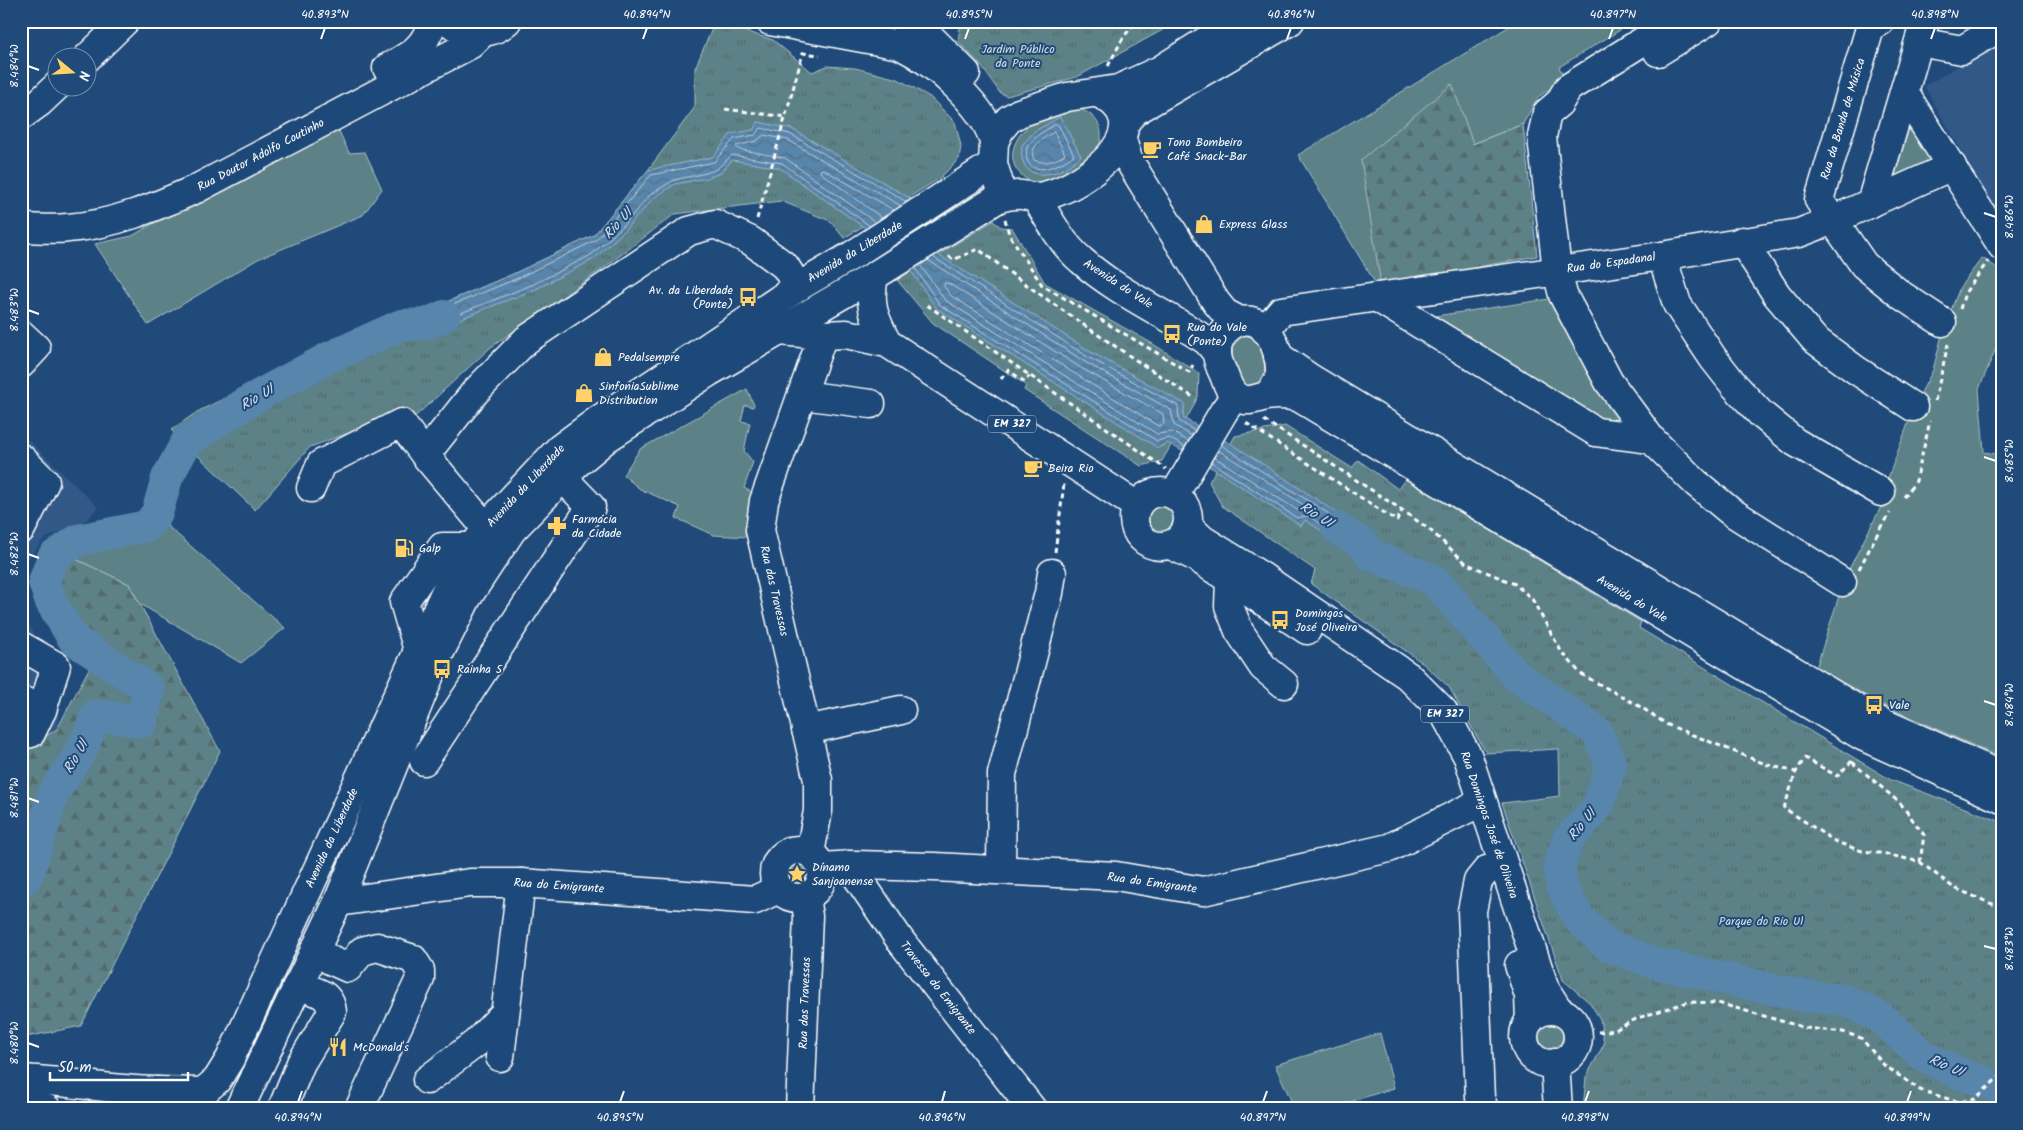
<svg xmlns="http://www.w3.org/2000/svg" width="2023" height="1130" font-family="Kalam,sans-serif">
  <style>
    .built { fill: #315888 }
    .green { fill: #5b8287; stroke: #adc0c3 }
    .forest { fill: url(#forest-firs); stroke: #adc0c3 }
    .park { fill: url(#park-tufts); stroke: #adc0c3 }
    .water { fill: url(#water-waves); stroke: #9bb6cd }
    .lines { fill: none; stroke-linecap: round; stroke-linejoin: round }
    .shore { stroke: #bdcedd; stroke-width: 1 }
    .river { stroke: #5985ab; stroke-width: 32 }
    .minor-casing { stroke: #fff; stroke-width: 31 }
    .major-casing { stroke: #fff; stroke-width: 31 }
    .highway-casing { stroke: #fff; stroke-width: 31 }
    .path { stroke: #fff; stroke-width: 3; stroke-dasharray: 5 4; stroke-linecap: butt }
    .minor { stroke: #1f4a7a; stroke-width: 28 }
    .major { stroke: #1f4a7a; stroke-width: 28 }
    .highway { stroke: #1f4a7a; stroke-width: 28 }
    .ticks { fill: none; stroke: #fff; stroke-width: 2 }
    .labels { text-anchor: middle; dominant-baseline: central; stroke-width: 4; stroke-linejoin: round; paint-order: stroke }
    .shield { fill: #1f4a7a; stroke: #bcc9d7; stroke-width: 1 }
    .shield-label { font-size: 11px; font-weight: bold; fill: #fff }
    .park-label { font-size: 12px; fill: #d6e0e1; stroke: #1f4a7a }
    .street-label { font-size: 12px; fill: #fff; stroke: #1f4a7a }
    .poi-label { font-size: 12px; fill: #fff; stroke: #1f4a7a; text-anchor: start }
    .water-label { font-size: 14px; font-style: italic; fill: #d6e0ea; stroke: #1f4a7a }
    .neatline { fill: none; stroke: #fff; stroke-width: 2 }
    .ticks-label { font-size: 12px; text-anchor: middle; fill: #fff }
  </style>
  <defs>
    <pattern id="forest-firs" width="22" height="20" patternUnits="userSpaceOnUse" patternTransform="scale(1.25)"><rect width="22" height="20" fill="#5b8287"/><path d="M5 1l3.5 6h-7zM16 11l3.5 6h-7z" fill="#546a6c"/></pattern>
    <pattern id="park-tufts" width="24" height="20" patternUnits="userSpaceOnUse" patternTransform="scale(1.25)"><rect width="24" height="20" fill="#5b8287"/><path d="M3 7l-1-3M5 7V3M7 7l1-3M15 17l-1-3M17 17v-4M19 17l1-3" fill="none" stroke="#546a6c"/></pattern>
    <pattern id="water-waves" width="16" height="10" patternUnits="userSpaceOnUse" patternTransform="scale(1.25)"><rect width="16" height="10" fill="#5985ab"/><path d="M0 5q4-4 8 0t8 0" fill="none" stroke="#546e85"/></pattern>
  </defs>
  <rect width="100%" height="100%" fill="#1f4a7a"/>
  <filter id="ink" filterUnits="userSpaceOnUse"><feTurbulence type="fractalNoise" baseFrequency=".02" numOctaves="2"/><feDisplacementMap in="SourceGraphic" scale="10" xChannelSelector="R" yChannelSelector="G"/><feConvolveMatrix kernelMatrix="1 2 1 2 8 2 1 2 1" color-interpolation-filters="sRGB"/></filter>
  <g filter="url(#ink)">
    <!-- built -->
    <g class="built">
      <polygon points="2002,41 2002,221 1924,86"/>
      <polygon points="21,433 98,507 87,520 44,539 27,561 21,581"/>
      <polygon points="21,584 23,611 36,638 65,655 57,729 21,752"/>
    </g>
    <!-- green -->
    <g class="green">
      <polygon points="1518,21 1635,21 1559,67 1565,79 1538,97 1523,124 1472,144 1451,84 1381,285 1377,286 1298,155"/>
      <path d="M1070,107C1107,112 1111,146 1082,167C1075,172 1052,181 1043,183C1037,185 1030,181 1025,178C1008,166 1010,147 1022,132C1034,118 1054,113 1070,107Z"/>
      <polygon points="1906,130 1912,130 1931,161 1929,167 1890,179"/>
      <polygon points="339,131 349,153 365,152 382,189 363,215 258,259 148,325 95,244 132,236 202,195"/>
      <polygon points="1982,258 2002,271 2002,334 1979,389 1984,452 2002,455 2002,758 1887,707 1816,668 1845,577 1884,501 1884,489 1916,402 1933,370 1943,331 1960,287"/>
      <polygon points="1556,298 1634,429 1598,423 1422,318"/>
      <path d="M1242,335L1253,337C1261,347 1278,378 1258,385C1255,387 1250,386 1246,387C1233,378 1230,357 1232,343Z"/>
      <polygon points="747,389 754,405 753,407 745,405 741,421 750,423 744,451 753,462 744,488 753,493 747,537 713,535 676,518 680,507 640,489 623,475 640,449"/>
      <circle cx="1159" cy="520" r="17"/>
      <polygon points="164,523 285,628 241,663 140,604 129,584 71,557 72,548 149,536"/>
      <circle cx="797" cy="874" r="12"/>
      <circle cx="1548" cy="1036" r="15"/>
      <polygon points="1380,1033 1394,1088 1327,1109 1295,1109 1275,1065"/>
    </g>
    <!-- forest -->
    <g class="forest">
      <polygon points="1452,84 1473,144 1523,124 1537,256 1381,285 1361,160"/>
      <polygon points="71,557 129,584 220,751 81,1026 21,1038 21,752 57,729 103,642 46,612 51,573"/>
    </g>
    <!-- park -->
    <g class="park">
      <polygon points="961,21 1179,21 1077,77 1007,96 1000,93 982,67 958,41"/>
      <polygon points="715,22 773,40 812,72 827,66 855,68 898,79 930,97 955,122 961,146 959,159 940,178 844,238 830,221 781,201 675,214 609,264 490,348 407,424 390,418 310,447 255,510 171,430 197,412 261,380 513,274 594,235 648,170 695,107 695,68"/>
      <polygon points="993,221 1001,227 1012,228 1045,283 1153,344 1199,373 1198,396 1192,409 1162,461 1141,466 1024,390 1026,385 933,323 897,280"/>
      <polygon points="1285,426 1352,468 1358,460 1398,489 1405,479 1641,622 1639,628 1891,780 2002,822 2002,1109 1583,1109 1586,1077 1604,1044 1600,1019 1590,1003 1563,980 1502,803 1560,796 1559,749 1486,753 1449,687 1420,661 1311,584 1315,570 1222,506 1209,482 1235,436"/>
    </g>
    <!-- water -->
    <g class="water">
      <path d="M1060,117L1081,156C1076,160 1070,165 1065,168C1041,180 1018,176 1022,145L1035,131Z"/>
      <polygon points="758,122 792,129 910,198 937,254 1091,352 1185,404 1183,418 1235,446 1380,541 1367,560 1305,520 1301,526 1219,472 1168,443 1158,448 936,308 911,271 862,226 780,168 732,160 721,173 707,178 675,184 654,198 623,232 594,259 536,289 416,336 401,325 399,322 513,274 594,235 648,170 713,157 731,134 753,130"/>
    </g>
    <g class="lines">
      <!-- shore -->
      <g class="shore">
        <path d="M1056,124L1059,126L1074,155C1058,168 1021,181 1027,147L1038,135Z"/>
        <path d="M1054,132L1065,154C1057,160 1045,165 1034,160C1028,147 1043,138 1054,132Z"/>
        <polyline points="882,218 821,173 820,170 823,169 894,210"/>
        <polyline points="875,222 785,158 738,149 736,146 756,141 764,135 788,140 901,206"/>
        <polyline points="870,226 782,163 732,155 717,169 706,173 674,180 651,194 620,229 591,255 534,284 418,330 410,325 411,322 516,279 596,240 651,175 714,162 734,139 755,135 761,128 790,134 907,202"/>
        <polyline points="933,257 1088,357 1178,406 1179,421 1195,431"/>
        <polyline points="928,260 1085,362 1171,410 1174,425 1192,436"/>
        <polyline points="920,265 945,300 1157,434 1172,432 1188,441"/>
        <polyline points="915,268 940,305 1157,441 1169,438 1185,447"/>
        <polygon points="945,283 948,283 1081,368 1163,414 1164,424 1158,426 950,295 944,286"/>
        <polyline points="1214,457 1297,510 1304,508 1304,505 1218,450"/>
        <polyline points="1211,462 1297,518 1308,516 1364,552 1367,552 1372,545 1371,541 1221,445"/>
      </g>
      <!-- river -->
      <g class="river">
        <polyline points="1337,528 1364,545 1371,555 1434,580 1517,676 1597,732 1611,765 1598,806 1568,840 1559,865 1562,887 1579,919 1607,945 1654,963 1803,996 1845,1000 1881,1018 1924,1056 1959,1073 2002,1089"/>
        <polyline points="21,882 28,875 53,794 83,748 96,715 142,722 149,689 74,640 51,602 44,582 53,557 78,540 147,526 157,513 167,478 187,441 252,399 328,358 401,325 426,324 444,316"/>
      </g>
      <!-- minor casing -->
      <g class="minor-casing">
        <g id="minor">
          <polyline points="1675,21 1568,88 1559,103 1547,113 1542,137 1557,271 1563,295 1609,382 1651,439 1696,483 1730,511 1842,582"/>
          <polyline points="1881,21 1870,28 1819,200 1864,265 1901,295 1942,322"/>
          <polyline points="1919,42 1962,50 2002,26"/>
          <polyline points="1658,52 1708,21"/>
          <polyline points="87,58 125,21"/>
          <polyline points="1905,94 2002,246"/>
          <polyline points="21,116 39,103 58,85"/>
          <polyline points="1871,203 1925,21"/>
          <polyline points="1742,241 1777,295 1814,339 1856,370 1913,407"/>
          <polyline points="1662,256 1677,304 1713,358 1735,386 1761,414 1795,442 1881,492"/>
          <polyline points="1376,297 1596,432 1651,439"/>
          <polyline points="1265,330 1281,311 1662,256 1799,233 1833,220 1952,166"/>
          <polyline points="21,334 36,348 21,364"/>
          <polyline points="802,395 871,404"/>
          <polyline points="21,458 45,482 21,529"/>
          <polyline points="311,488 321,464 401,423 425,455"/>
          <polyline points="1174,495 1224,411 1235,396"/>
          <polyline points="487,529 425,455 475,392 526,340 689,231 715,224 751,241 785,266 798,287"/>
          <polyline points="1230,580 1229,606 1239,631 1263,667 1284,684"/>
          <polyline points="21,646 56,666 42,710 21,700"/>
          <polyline points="418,650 404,602 442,547 473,547"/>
          <polyline points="806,730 901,710"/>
          <polyline points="21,735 31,733 42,710"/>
          <polyline points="424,761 591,507 563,478"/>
          <circle cx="798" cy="874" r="24"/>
          <polyline points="810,853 818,811 818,780 760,530 764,501 823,335"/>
          <polyline points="849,865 900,940 1032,1109"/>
          <polyline points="821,867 855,865 934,867 1116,876 1203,891 1389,848 1469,808"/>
          <polyline points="1001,870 1002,774 1049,593 1052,573"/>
          <polyline points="338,902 470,883 521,883 755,900 778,889"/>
          <polyline points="315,949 330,960 348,968 362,951 377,947 413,959 420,970 420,979 359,1109"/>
          <polyline points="500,1057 521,883"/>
          <polyline points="427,1080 476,1043 505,1013"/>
          <path d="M282,1109L301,1063L332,1012C330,992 314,991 297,986"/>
          <polyline points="800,1109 808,916 805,898"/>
          <polyline points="1484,1109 1480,1098 1472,911 1478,881 1487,870"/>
        </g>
      </g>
      <!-- major casing -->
      <g class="major-casing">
        <g id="major">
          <path d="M449,21C464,36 491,36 507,21"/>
          <path d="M770,21L900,45C933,61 985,106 994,142"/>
          <polyline points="904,21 931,38 966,73"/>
          <path d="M387,68C411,55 424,49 433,21"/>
          <polyline points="1125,122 1135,111 1290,21"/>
          <polyline points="1122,140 1128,159 1216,302 1225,313 1240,321"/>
          <polyline points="998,180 993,164 994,142 1000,130 1009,119 1019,113 1067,97 1118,89 1160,70 1237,21"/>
          <path d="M1036,198C1049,219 1061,243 1081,260C1115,291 1168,315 1207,341L1217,353"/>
          <path d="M21,228C36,228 52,230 68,228C113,225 155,207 196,189L471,44L483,32"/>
          <path d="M874,276C868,305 874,317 887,343"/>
          <polyline points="780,331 823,335 846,334 887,343 1137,506"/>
          <polyline points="1278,356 1310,378 1872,718 2002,776"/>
          <path d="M1267,396C1270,392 1274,388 1277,383C1285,367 1275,334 1259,324C1239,312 1216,333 1217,353C1217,360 1221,369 1224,375C1228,386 1232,398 1245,400C1253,401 1260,397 1267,396C1278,394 1288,395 1298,397L1862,736L2002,799"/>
          <circle cx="1161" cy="519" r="27"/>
          <polyline points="1188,526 1203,540 1264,578 1408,676 1443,711 1468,757 1545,989 1559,1011"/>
          <polyline points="1171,545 1194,556 1307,630"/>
          <polyline points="1519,965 1529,996 1530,1020"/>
          <circle cx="1551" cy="1037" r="27"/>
          <polyline points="1555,1063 1558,1109"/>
          <polyline points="127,1109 142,1096 157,1091 203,1092 217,1080 230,1059 447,588 473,547 496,516 559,449 597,421 798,287 851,256 993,164"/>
          <path d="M239,1109L338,902L436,660L467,598L512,530L576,464L607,438L709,372L874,276L997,199C1003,197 1010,195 1016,195C1022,194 1029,197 1035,197C1041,197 1048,195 1054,193C1093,180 1162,124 1098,93"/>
        </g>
      </g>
      <!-- highway casing -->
      <g class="highway-casing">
        <g id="highway">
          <path d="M21,1079C67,1081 111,1090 157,1091"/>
          <polyline points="21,1103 47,1109"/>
        </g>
      </g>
      <!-- path -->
      <g class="path">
        <polyline points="1108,66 1123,38 1136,21"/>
        <polyline points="725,109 786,117"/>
        <polyline points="757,219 803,53 820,55"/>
        <polyline points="1005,219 1009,234 1042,285 1189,372 1193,365"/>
        <path d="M949,256L953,260L978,249C1047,301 1119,350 1193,397"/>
        <polyline points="927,305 1166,469"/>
        <polyline points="1960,309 1965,293 1988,261"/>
        <polyline points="1001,379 1008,370 1025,382 1029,376"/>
        <polyline points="1935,401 1948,344"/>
        <polyline points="1264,420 1402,510 1430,530 1467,564 1515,584 1532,599 1561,651 1581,674 1639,706 1668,725 1768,765 1796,772"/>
        <polyline points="1246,423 1397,521 1402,510"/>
        <polyline points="1904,497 1916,481 1930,421"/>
        <polyline points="1055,552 1064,484"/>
        <polyline points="1859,569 1883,523 1890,513"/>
        <polyline points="1852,761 1837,776 1805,758 1796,772 1784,808 1836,842 1862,851 1886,854 1920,862 1954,888 2002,908"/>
        <polyline points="1852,762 1901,804 1924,835 1920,862"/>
        <polyline points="1598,1032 1615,1030 1638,1018 1688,1002 1718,1003 1806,1028 1843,1032 1861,1038 1884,1065 1920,1090 1958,1102 1975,1099 2002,1074"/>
      </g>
      <!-- minor -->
      <use href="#minor" class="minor"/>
      <!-- major -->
      <use href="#major" class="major"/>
      <!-- highway -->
      <use href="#highway" class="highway"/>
    </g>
  </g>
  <!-- ticks -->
  <path class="ticks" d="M321,39L325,28M643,39L647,28M965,39L969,28M1287,39L1291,28M1609,39L1613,28M1931,39L1935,28M28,66L39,70M1984,213L1996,217M28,310L39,314M1984,457L1996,461M28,554L39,558M1984,701L1996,705M28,798L39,802M1984,946L1996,949M28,1043L39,1047M298,1102L302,1091M620,1102L624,1091M942,1102L945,1091M1263,1102L1267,1091M1585,1102L1589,1091M1907,1102L1911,1091"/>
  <!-- icons -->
  <defs>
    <g id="cafe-bare" transform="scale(1.5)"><path d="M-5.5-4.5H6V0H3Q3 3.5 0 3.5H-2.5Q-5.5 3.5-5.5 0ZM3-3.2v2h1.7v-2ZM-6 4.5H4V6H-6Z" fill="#ffd166" stroke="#1f4a7a" stroke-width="2.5" paint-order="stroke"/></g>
    <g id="shop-bare" transform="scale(1.5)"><path d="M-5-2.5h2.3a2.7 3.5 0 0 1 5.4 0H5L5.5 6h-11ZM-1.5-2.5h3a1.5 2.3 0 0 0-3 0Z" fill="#ffd166" stroke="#1f4a7a" stroke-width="2.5" paint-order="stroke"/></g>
    <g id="bus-bare" transform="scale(1.5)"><path d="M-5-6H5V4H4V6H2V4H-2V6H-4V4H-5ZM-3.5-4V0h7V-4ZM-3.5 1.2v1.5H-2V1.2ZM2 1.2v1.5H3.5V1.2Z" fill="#ffd166" stroke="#1f4a7a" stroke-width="2.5" paint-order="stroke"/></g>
    <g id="pharmacy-bare" transform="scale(1.5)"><path d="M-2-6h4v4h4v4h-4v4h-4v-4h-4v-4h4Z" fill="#ffd166" stroke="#1f4a7a" stroke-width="2.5" paint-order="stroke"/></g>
    <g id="fuel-bare" transform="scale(1.5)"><path d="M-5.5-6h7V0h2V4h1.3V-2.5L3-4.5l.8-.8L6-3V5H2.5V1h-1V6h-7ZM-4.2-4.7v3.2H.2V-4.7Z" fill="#ffd166" stroke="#1f4a7a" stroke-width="2.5" paint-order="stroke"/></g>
    <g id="sight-bare" transform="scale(1.5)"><path d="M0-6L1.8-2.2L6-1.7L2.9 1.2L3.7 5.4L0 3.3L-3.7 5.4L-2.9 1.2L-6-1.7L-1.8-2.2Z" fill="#ffd166" stroke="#1f4a7a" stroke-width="2.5" paint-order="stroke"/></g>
    <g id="restaurant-bare" transform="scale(1.5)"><path d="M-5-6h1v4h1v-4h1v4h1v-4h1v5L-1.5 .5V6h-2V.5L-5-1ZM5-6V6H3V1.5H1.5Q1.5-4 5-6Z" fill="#ffd166" stroke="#1f4a7a" stroke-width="2.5" paint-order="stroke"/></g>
  </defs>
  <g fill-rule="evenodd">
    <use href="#cafe-bare" x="1152" y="149"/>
    <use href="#shop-bare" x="1204" y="224"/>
    <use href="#bus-bare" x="748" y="297"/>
    <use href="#bus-bare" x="1172" y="334"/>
    <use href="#shop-bare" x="603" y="357"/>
    <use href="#shop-bare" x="584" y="393"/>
    <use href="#cafe-bare" x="1033" y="468"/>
    <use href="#pharmacy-bare" x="557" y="526"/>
    <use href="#fuel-bare" x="404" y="548"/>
    <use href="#bus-bare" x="1280" y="620"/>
    <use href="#bus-bare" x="442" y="669"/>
    <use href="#bus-bare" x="1874" y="705"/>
    <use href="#sight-bare" x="797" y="874"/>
    <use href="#restaurant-bare" x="338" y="1047"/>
  </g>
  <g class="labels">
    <!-- shield labels -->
    <g class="shield">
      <rect x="988" y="415.5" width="48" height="17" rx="4"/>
      <rect x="1421" y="705.5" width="48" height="17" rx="4"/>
    </g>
    <g class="shield-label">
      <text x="1012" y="424">EM 327</text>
      <text x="1445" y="714">EM 327</text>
    </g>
    <!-- park labels -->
    <g class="park-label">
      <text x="1018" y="49">Jardim Público<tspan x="1018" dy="14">da Ponte</tspan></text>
      <text x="1761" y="921">Parque do Rio Ul</text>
    </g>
    <!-- street labels -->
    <g class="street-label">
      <text transform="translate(1843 119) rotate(-73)">Rua da Banda de Música</text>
      <text transform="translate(261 155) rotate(-28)">Rua Doutor Adolfo Coutinho</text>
      <text transform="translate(855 252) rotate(-31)">Avenida da Liberdade</text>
      <text transform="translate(1611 263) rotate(-8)">Rua do Espadanal</text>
      <text transform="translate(1118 284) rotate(33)">Avenida do Vale</text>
      <text transform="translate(526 486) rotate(-47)">Avenida da Liberdade</text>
      <text transform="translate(774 591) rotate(77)">Rua das Travessas</text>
      <text transform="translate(1632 599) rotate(31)">Avenida do Vale</text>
      <text transform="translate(1489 825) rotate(71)">Rua Domingos José de Oliveira</text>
      <text transform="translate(332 838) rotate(-65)">Avenida da Liberdade</text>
      <text transform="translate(1152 883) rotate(8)">Rua do Emigrante</text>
      <text transform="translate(559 886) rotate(4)">Rua do Emigrante</text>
      <text transform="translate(938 988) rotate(52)">Travessa do Emigrante</text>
      <text transform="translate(805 1003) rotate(-88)">Rua das Travessas</text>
    </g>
    <!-- poi labels -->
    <g class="poi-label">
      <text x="1167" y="142">Tono Bombeiro<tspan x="1167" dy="14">Café Snack-Bar</tspan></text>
      <text x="1219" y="224">Express Glass</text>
      <text x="733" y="290" text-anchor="end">Av. da Liberdade<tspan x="733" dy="14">(Ponte)</tspan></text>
      <text x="1187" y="327">Rua do Vale<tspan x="1187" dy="14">(Ponte)</tspan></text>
      <text x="618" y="357">Pedalsempre</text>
      <text x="599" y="386">SinfoniaSublime<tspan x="599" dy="14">Distribution</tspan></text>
      <text x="1048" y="468">Beira Rio</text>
      <text x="572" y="519">Farmácia<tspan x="572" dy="14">da Cidade</tspan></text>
      <text x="419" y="548">Galp</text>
      <text x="1295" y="613">Domingos<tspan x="1295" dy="14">José Oliveira</tspan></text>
      <text x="457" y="669">Rainha 5</text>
      <text x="1889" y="705">Vale</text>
      <text x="812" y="867">Dínamo<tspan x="812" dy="14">Sanjoanense</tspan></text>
      <text x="353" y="1047">McDonald's</text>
    </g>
    <!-- water labels -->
    <g class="water-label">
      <text transform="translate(618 224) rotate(-48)">Rio Ul</text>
      <text transform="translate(257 398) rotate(-30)">Rio Ul</text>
      <text transform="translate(1316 515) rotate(32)">Rio Ul</text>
      <text transform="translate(76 757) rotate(-60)">Rio Ul</text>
      <text transform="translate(1582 825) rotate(-51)">Rio Ul</text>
      <text transform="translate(1946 1066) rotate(23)">Rio Ul</text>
    </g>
  </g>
  <!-- margin -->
  <rect width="2023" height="1130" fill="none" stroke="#1f4a7a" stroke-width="55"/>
  <!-- north arrow -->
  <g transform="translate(72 72) rotate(108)"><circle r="24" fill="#1f4a7a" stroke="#7992af"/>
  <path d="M0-4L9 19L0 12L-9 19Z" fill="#ffd166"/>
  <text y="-8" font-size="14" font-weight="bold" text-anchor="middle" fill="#ffffff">N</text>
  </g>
  <!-- scale -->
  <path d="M50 1072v8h138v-8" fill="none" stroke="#ffffff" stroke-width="2.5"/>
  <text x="58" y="1072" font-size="15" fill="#ffffff" stroke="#1f4a7a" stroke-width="4" paint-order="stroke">50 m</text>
  <rect x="28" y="28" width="1968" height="1074" class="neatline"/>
  <g class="ticks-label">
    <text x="325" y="18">40.893°N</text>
    <text x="647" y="18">40.894°N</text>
    <text x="969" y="18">40.895°N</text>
    <text x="1291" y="18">40.896°N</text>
    <text x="1613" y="18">40.897°N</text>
    <text x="1935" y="18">40.898°N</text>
    <text transform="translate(14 66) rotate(-90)" y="4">8.484°W</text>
    <text transform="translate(2009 217) rotate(-90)" y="4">8.486°W</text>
    <text transform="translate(14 310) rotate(-90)" y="4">8.483°W</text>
    <text transform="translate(2009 461) rotate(-90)" y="4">8.485°W</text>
    <text transform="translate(14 554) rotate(-90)" y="4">8.482°W</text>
    <text transform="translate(2009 705) rotate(-90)" y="4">8.484°W</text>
    <text transform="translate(14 798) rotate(-90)" y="4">8.481°W</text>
    <text transform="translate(2009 949) rotate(-90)" y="4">8.483°W</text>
    <text transform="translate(14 1043) rotate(-90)" y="4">8.480°W</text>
    <text x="298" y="1121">40.894°N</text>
    <text x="620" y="1121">40.895°N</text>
    <text x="942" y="1121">40.896°N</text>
    <text x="1263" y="1121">40.897°N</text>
    <text x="1585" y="1121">40.898°N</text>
    <text x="1907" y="1121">40.899°N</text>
  </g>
</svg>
